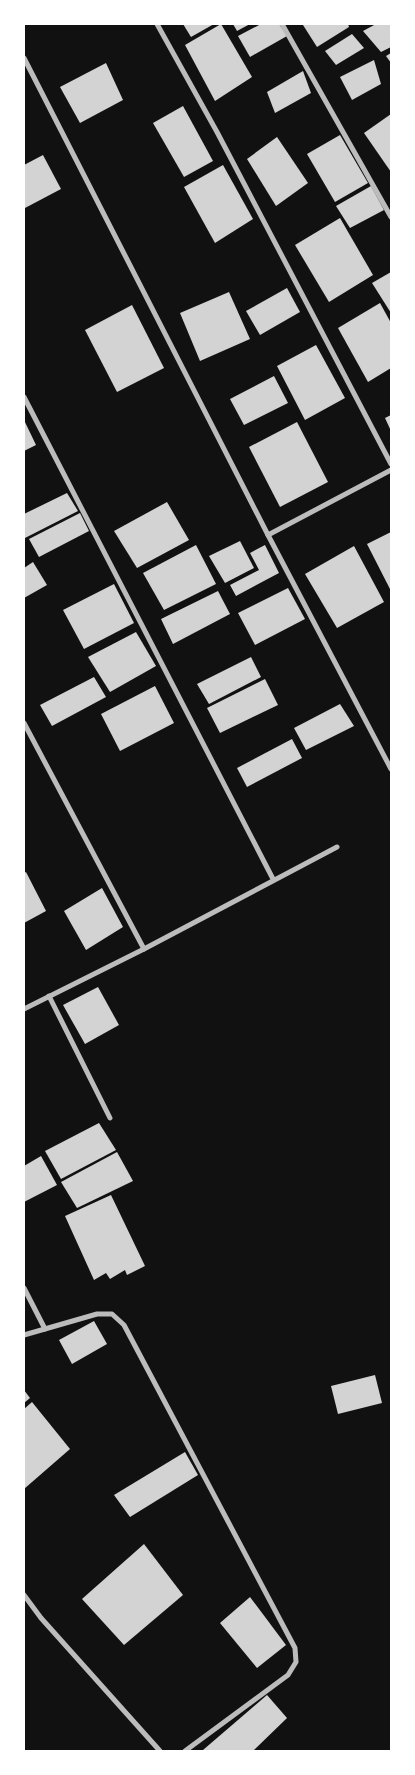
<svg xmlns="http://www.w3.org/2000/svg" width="415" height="1775" font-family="'Fira Sans',sans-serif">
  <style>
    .building { fill: #d3d3d3 }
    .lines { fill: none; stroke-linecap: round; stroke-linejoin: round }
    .minor { stroke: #bcbcbc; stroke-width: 5 }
  </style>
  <rect width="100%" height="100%" fill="#111"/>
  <!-- building -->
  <g class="building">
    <polygon points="183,24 214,24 191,37"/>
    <polygon points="221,24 252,77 215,101 185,45"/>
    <polygon points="233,24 250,24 237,31"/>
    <polygon points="261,24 279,24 287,36 250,57 238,36"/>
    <polygon points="304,24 348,24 349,27 317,47 303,25"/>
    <polygon points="376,24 391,24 391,47 381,52 363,31"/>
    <polygon points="352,34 364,48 336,65 325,51"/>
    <polygon points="391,53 391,63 386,56"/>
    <polygon points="374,60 381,84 352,100 340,77"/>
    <polygon points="106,63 123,100 80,123 60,87"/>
    <polygon points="303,71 311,93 275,113 267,92"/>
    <polygon points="183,106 213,161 184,177 153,123"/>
    <polygon points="391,114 391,172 364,133"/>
    <polygon points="340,135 368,183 335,202 307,154"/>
    <polygon points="277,137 308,183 276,206 247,159"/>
    <polygon points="43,155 61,189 25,208 24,165"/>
    <polygon points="223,165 253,219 215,243 184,187"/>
    <polygon points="371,186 384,210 350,228 336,206"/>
    <polygon points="340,218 373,275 329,302 295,245"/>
    <polygon points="391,272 391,313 372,283"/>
    <polygon points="287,288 300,312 260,335 246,311"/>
    <polygon points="229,292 250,339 200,361 180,313"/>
    <polygon points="380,303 391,323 391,368 368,382 338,328"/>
    <polygon points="132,305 164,368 117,392 85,330"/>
    <polygon points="316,345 345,398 305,420 277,366"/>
    <polygon points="274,376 288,403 244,425 230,399"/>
    <polygon points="391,415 391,431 385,418"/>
    <polygon points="24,420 36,445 24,451"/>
    <polygon points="297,422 328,482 280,507 249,447"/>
    <polygon points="67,493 78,511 25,538 24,514"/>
    <polygon points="167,502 189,540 137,568 114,531"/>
    <polygon points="80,513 89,531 39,557 29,539"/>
    <polygon points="391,532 391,591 367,544"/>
    <polygon points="240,541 254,568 225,583 209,556"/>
    <polygon points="196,545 216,584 164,610 143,573"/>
    <polygon points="265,545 279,573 236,596 230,585 259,570 250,553"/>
    <polygon points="354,546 384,602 337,628 305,574"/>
    <polygon points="33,562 47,585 24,598 24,568"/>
    <polygon points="114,584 134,623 84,649 63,610"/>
    <polygon points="288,588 305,619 255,645 238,613"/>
    <polygon points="218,591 230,614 173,644 161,619"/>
    <polygon points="136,632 156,666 110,692 88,657"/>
    <polygon points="251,657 261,677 209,704 197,684"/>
    <polygon points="94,677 106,697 52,726 40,705"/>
    <polygon points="265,679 278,705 220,733 207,708"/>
    <polygon points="155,686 174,723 120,751 101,714"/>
    <polygon points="340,704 354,726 306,750 294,728"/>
    <polygon points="292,739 302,758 247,787 237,768"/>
    <polygon points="26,872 46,911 24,923 24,873"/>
    <polygon points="102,888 123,927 86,950 64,911"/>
    <polygon points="98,987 119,1025 85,1044 63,1005"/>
    <polygon points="99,1123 116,1150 61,1179 45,1151"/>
    <polygon points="117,1152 133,1181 77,1208 61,1182"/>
    <polygon points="41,1156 57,1185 24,1202 24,1166"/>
    <polygon points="111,1195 145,1266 127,1275 125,1270 110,1279 106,1273 94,1280 65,1216"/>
    <polygon points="94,1321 107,1344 72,1364 59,1340"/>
    <polygon points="375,1375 382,1403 338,1414 331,1386"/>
    <polygon points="24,1390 30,1398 24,1403"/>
    <polygon points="32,1402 70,1449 24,1489 24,1409"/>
    <polygon points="185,1452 198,1475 130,1517 114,1495"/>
    <polygon points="144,1544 183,1595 124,1645 82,1599"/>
    <polygon points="250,1597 286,1645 257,1668 220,1623"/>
    <polygon points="267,1695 287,1718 253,1751 203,1750"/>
  </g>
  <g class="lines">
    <!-- minor -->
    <g class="minor">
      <polyline points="157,24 217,132 391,464"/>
      <polyline points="282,24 391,217"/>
      <polyline points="24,58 268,535 391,769"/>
      <polyline points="24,397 273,879"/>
      <polyline points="268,535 391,470"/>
      <polyline points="24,723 144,949"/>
      <polyline points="49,996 110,1118"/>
      <polyline points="24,1009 144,949 337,847"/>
      <polyline points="24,1288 45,1329"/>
      <polyline points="24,1335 97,1314 112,1314 124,1325 295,1648 296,1662 288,1675 185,1751"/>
      <polyline points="24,1595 41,1618 160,1751"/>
    </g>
  </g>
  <!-- border -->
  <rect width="415" height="1775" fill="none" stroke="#ffffff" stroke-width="50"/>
</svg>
